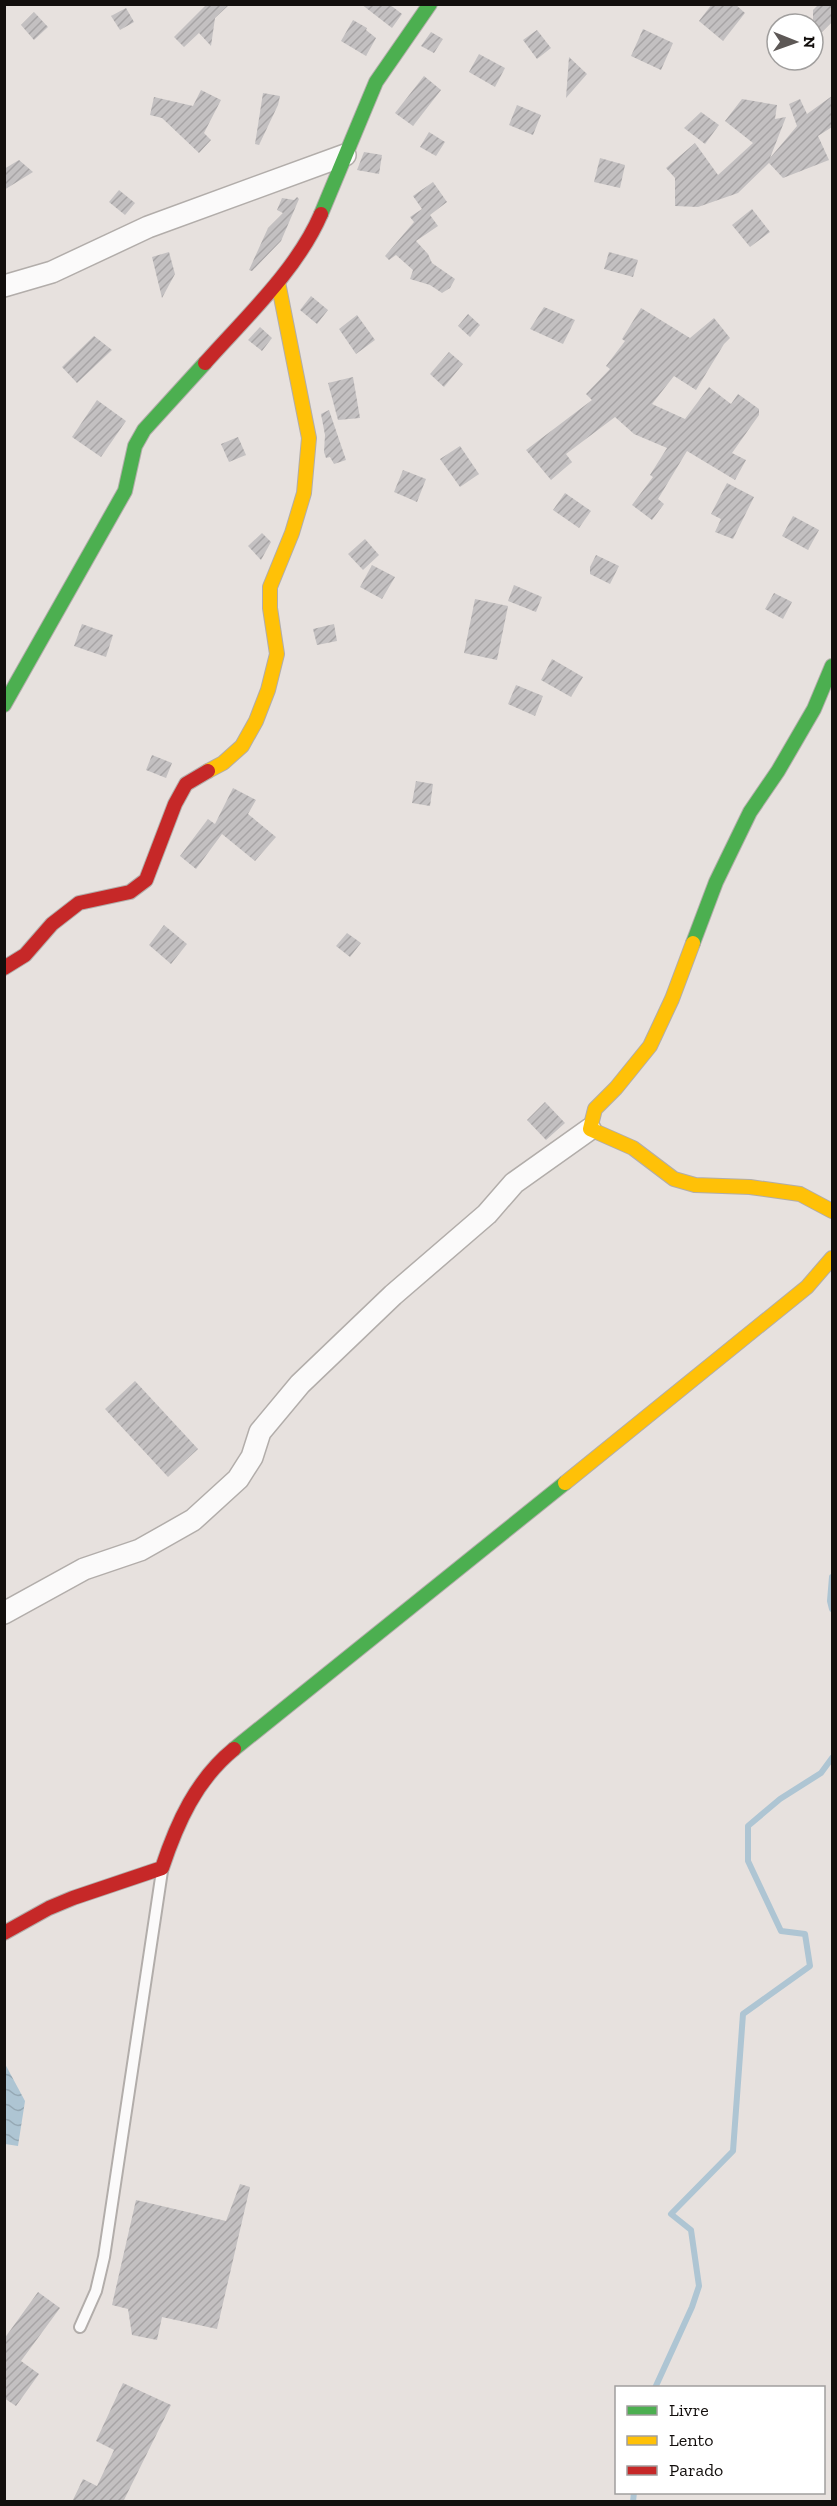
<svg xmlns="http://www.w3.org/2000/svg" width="837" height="2506" font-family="'Zilla Slab',serif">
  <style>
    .water { fill: url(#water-waves) }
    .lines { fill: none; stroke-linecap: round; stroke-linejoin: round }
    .stream { stroke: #aec5d3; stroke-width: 6 }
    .building { fill: url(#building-hatch) }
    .lane-casing { stroke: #b2adaa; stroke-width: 14 }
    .street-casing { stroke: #b2adaa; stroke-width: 24 }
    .fast-casing { stroke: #b2adaa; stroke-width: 16 }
    .slow-casing { stroke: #b2adaa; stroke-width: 16 }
    .jam-casing { stroke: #b2adaa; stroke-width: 16 }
    .lane { stroke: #fbfafa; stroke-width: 10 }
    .street { stroke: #fbfafa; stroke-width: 21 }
    .fast { stroke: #4caf50; stroke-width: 14 }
    .slow { stroke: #ffc107; stroke-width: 14 }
    .jam { stroke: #c62828; stroke-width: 14 }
  </style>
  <defs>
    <pattern id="water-waves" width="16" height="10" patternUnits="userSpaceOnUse" patternTransform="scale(1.5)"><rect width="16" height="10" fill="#aec5d3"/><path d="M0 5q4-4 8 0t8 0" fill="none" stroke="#95a8b4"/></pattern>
    <pattern id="building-hatch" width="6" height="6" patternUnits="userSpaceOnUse" patternTransform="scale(1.5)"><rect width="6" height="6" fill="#c3c0c1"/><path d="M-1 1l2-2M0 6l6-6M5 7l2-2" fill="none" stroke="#a7a4a5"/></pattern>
  </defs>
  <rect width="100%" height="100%" fill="#e7e1de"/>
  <!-- water -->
  <polygon class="water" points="4,2062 25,2101 18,2146 5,2144"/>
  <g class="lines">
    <!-- stream -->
    <g class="stream">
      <polyline points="832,1577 830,1601 832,1609"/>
      <polyline points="655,2388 692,2307 699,2286 691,2230 671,2214 733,2151 743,2014 810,1966 805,1934 781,1931 748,1861 748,1826 780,1799 821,1773 832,1758"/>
      <polyline points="633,2502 634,2492"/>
    </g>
  </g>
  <!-- building -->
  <g class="building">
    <polygon points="207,4 230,4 215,18 211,46 199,33 184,47 174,37"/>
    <polygon points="361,4 389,4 402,14 392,28"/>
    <polygon points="712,4 735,4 745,13 723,41 699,21"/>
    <polygon points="819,4 832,4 832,22 813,41 813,10"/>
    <polygon points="126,8 134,22 120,30 111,16"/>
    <polygon points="34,12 48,27 34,40 21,25"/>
    <polygon points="353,20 367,28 366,30 376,38 366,56 341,41"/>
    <polygon points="643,29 673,43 661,70 631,56"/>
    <polygon points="537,30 551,48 537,59 523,40"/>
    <polygon points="431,32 443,39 434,53 421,46"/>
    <polygon points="479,54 505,68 495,87 469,72"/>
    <polygon points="569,57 587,74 566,98"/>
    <polygon points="424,76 441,90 413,126 395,113"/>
    <polygon points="201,90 221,100 204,133 211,140 199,153 162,118 150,115 154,97 193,106"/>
    <polygon points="263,93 280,96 278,105 259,145 255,144"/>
    <polygon points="832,96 832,127 818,136 829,160 783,178 769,163 738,193 698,207 675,206 675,178 666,168 695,143 718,175 753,143 725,121 742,99 777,105 775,119 786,117 770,158 797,126 789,104 800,99 807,114"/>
    <polygon points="517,105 541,115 533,135 509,125"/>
    <polygon points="701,112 719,125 705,144 684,128"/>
    <polygon points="429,132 445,142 436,156 420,147"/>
    <polygon points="364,152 382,155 379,174 357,170"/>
    <polygon points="600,158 625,165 620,188 594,182"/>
    <polygon points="19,160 33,172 4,190 4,169"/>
    <polygon points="433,182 447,202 430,215 438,226 416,241 428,254 432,263 455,279 450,288 442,293 430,285 410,279 413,270 396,255 389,260 385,256 414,222 410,217 422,209 413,196"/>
    <polygon points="119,190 135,203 125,215 109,202"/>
    <polygon points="297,197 299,199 281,241 252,271 249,270 268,228 283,213 277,210 282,198 294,200"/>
    <polygon points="752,209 770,232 750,247 732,225"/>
    <polygon points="169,252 175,274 162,298 152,257"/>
    <polygon points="609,252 638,260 633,277 604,269"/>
    <polygon points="311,296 328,310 317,324 300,310"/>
    <polygon points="544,307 575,320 563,344 530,329"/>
    <polygon points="641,308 690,338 714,318 730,338 724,344 696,390 674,376 652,404 685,419 709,387 731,404 738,394 759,409 759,415 732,453 746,460 735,480 687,451 658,499 664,504 652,520 632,505 653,477 650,475 667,448 634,434 615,417 566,454 572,462 551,480 526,450 592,400 586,394 610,369 606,366 625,341 622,339"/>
    <polygon points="468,314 480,325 470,337 458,326"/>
    <polygon points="357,315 375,340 356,354 339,329"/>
    <polygon points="260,327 272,338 262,351 248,340"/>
    <polygon points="94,336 112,350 77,383 62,367"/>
    <polygon points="449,352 463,364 444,387 430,374"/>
    <polygon points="353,377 360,418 338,420 328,383"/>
    <polygon points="97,400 126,421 101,457 72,437"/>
    <polygon points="329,410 346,460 334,464 330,457 326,458 324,452 325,435 321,414"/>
    <polygon points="238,437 246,455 229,462 221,444"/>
    <polygon points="460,446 479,474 460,487 440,459"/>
    <polygon points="403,470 426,479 417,502 394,492"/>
    <polygon points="727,483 754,497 733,539 715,532 721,519 711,514"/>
    <polygon points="565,493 591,511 579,528 553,510"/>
    <polygon points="793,516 819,530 808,550 782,536"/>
    <polygon points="262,533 271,542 261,560 248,546"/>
    <polygon points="365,539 379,555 363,570 348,554"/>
    <polygon points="596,555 619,566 610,584 590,574 590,567"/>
    <polygon points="372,565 395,577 382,599 360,587"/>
    <polygon points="514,585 542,597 536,612 508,601"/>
    <polygon points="774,593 792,602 783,619 765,609"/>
    <polygon points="475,599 508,606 497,660 464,653"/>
    <polygon points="82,624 113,635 106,657 74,646"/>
    <polygon points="334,624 337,641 317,645 313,629"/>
    <polygon points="552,659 583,677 571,697 541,680"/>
    <polygon points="516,685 543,696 535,716 508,704"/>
    <polygon points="152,755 172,763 166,778 146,770"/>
    <polygon points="416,781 433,784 430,806 412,803"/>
    <polygon points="233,788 256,800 248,814 276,837 255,861 222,834 196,869 180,856 208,819 215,824"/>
    <polygon points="164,925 187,944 171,964 149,945"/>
    <polygon points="347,933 361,943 350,957 336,946"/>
    <polygon points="545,1102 565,1123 546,1140 527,1120"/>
    <polygon points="135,1381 198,1449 168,1477 105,1409"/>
    <polygon points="240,2184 250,2187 217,2329 162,2317 157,2340 132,2335 128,2309 112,2305 136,2200 226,2221"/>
    <polygon points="38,2292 60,2308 21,2361 39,2374 16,2406 4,2398 4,2339"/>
    <polygon points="123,2383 171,2405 124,2500 127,2502 72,2502 83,2479 97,2486 114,2450 96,2441"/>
  </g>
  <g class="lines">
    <!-- lane casing -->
    <g class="lane-casing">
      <polyline id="lane" points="80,2327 96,2291 104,2257 162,1871"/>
    </g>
    <!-- street casing -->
    <g class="street-casing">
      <g id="street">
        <polyline points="4,286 52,272 148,227 345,155"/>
        <polyline points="4,1613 84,1569 140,1550 193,1520 238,1479 252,1457 260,1432 300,1384 393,1295 487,1214 514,1183 590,1129"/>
      </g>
    </g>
    <!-- fast casing -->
    <g class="fast-casing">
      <g id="fast">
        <polyline points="321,214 376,82 430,4"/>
        <polyline points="4,705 125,491 135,446 144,430 205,363"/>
        <polyline points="693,943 716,882 750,812 778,771 814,709 832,666"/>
        <polyline points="234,1749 565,1483"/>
      </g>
    </g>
    <!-- slow casing -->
    <g class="slow-casing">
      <g id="slow">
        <polyline points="208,771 223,763 242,746 256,721 268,690 277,654 270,608 270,587 292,533 304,493 309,438 278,282"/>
        <polyline points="693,943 672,999 650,1046 616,1088 595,1109 590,1129 633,1148 674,1179 695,1185 750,1187 800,1194 832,1211"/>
        <polyline points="565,1483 807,1287 832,1258"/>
      </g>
    </g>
    <!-- jam casing -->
    <g class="jam-casing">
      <g id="jam">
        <path d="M205,363C245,318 297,270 321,214"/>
        <polyline points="4,968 25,955 52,924 79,903 130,892 146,880 175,804 186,784 208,771"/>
        <path d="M4,1933L49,1908L73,1898L162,1868C177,1823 196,1780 234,1749"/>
      </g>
    </g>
    <!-- lane -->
    <use href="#lane" class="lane"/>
    <!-- street -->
    <use href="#street" class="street"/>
    <!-- fast -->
    <use href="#fast" class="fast"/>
    <!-- slow -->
    <use href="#slow" class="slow"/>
    <!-- jam -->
    <use href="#jam" class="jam"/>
  </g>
  <!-- border -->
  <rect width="837" height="2506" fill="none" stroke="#130f0d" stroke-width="12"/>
  <!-- legend -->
  <rect x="615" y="2386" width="210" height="108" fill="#ffffff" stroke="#a19f9e" stroke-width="1.5"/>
  <rect x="627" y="2406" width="30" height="9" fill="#4caf50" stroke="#a19f9e" stroke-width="1.5"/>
  <text x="669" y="2416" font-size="18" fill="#130f0d">Livre</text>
  <rect x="627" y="2436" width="30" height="9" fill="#ffc107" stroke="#a19f9e" stroke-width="1.5"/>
  <text x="669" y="2446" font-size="18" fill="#130f0d">Lento</text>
  <rect x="627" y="2466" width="30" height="9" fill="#c62828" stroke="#a19f9e" stroke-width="1.5"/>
  <text x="669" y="2476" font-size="18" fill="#130f0d">Parado</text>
  <!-- north arrow -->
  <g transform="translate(795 42) rotate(91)"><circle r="28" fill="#ffffff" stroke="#a19f9e" stroke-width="1.5"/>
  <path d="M0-4.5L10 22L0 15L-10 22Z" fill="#5d5856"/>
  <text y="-9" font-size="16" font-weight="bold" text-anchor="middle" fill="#130f0d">N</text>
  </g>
</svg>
